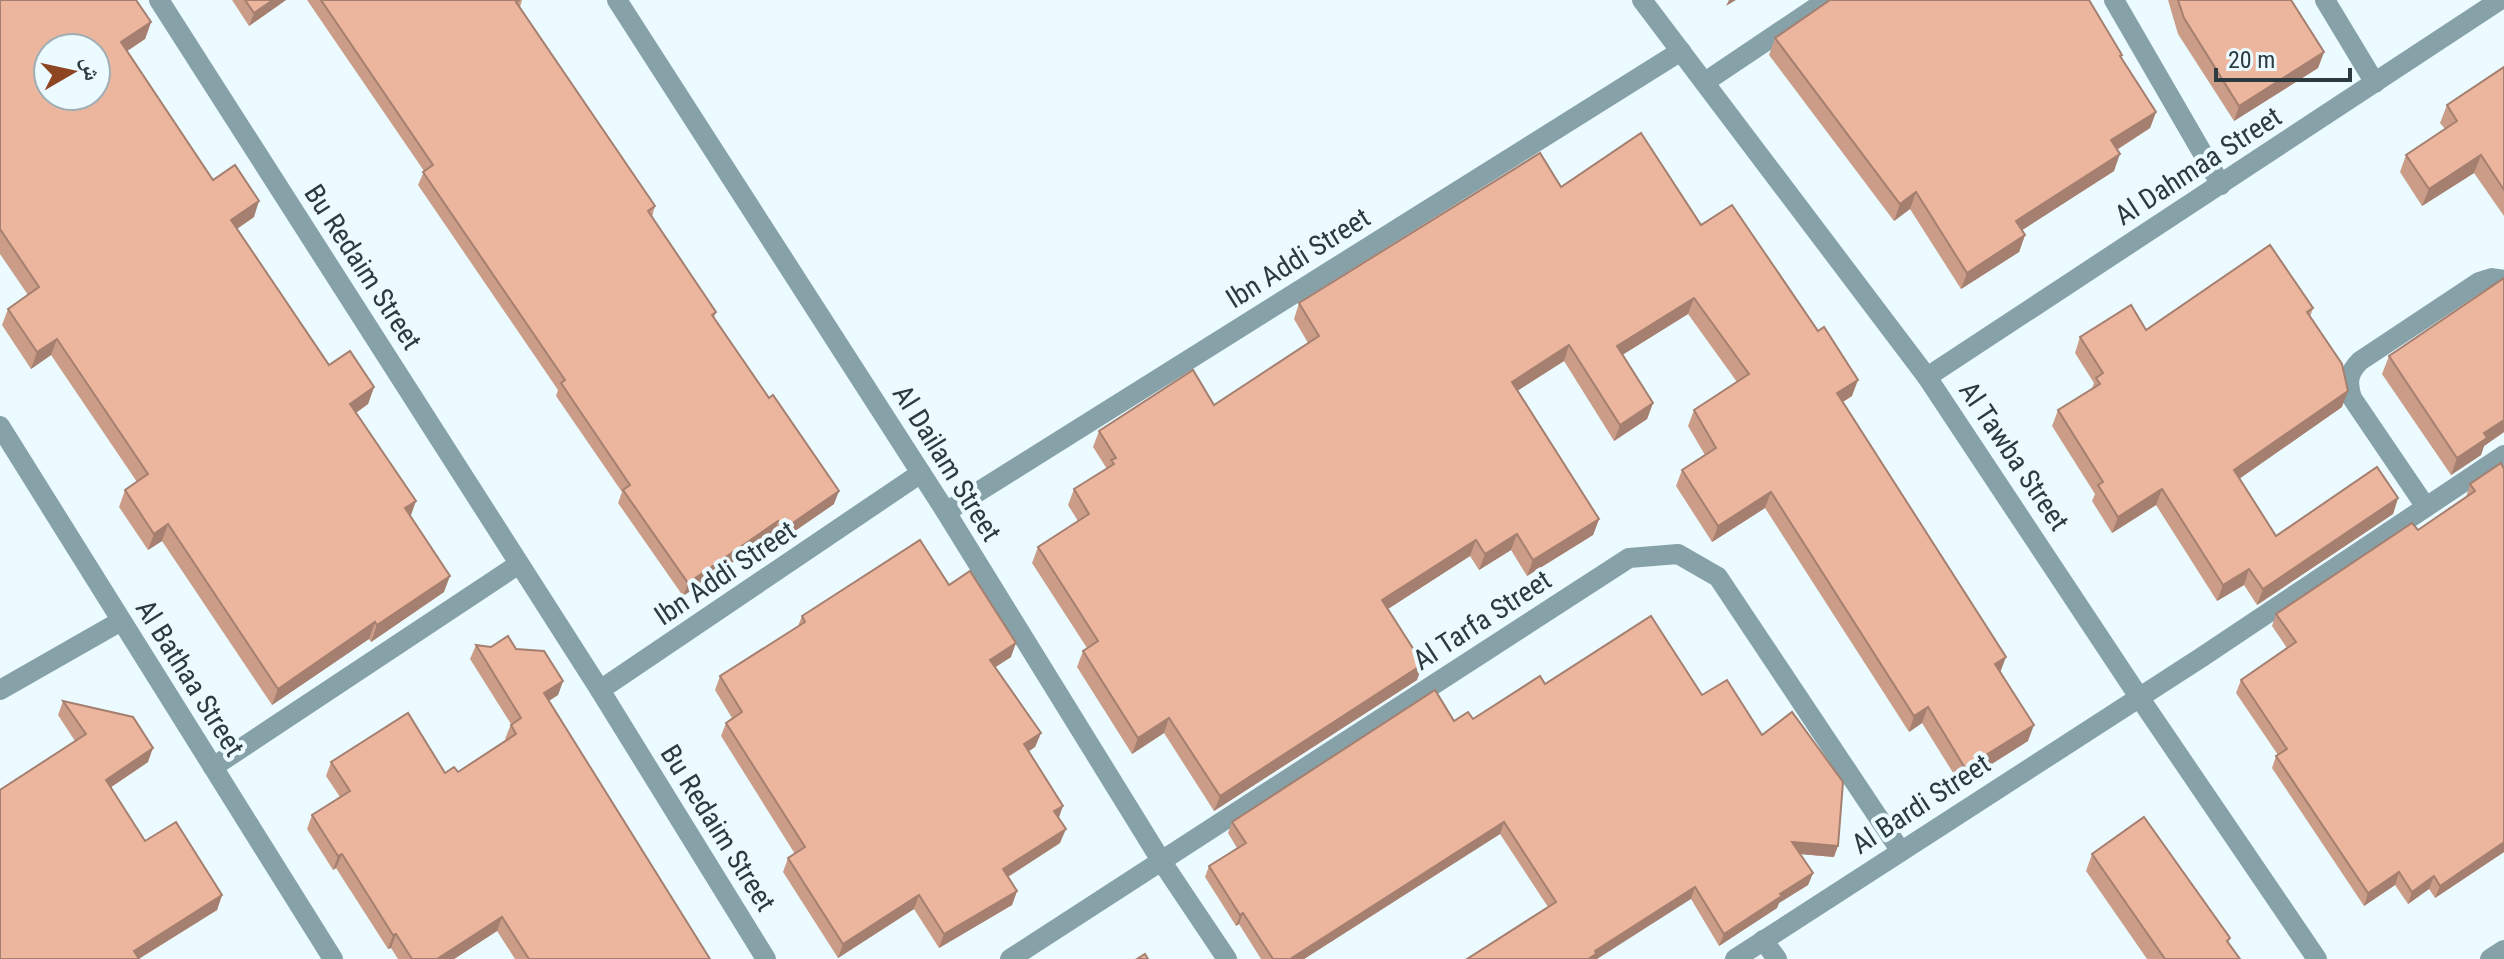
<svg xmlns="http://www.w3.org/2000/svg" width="2504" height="959" font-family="'Roboto Condensed','Noto Naskh Arabic',sans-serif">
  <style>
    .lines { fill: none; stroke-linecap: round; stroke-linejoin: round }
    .minor { stroke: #86a1a8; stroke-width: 20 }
    .wall { fill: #cb9d88 }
    .shaded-wall { fill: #a57f6f }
    .building { fill: #ecb69e; stroke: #a57f6f; stroke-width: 2; fill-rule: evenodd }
    .labels { text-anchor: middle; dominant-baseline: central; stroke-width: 8; stroke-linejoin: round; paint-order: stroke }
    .street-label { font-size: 28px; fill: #2b3b3f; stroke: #ebfbff }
  </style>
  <rect width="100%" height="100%" fill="#ebfbff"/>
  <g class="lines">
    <!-- minor -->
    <g class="minor">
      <polyline points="159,0 600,690 766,959"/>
      <polyline points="617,0 946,512 1162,862 1227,959"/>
      <polyline points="1642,0 1927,377 2139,697 2317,959"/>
      <polyline points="2114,0 2221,185"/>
      <polyline points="2325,0 2375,83"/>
      <polyline points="1705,82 1827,0"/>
      <polyline points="1927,377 2500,0"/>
      <polyline points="0,426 333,959"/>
      <path d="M2426,507L2352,398C2347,382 2348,373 2360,361L2479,282L2492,278L2504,280"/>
      <polyline points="946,512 1681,51"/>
      <polyline points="0,690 121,621"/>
      <polyline points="600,690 921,473"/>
      <polyline points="213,767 519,564"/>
      <polyline points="1763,940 1777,959"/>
      <polyline points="1010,959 1629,558 1678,554 1718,577 1900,850"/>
      <polyline points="1735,959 2202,657 2504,455"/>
      <polyline points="2490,959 2504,950"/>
    </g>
  </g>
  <!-- wall -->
  <g class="wall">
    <polygon points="0,0 151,22 145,39 127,51 213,180 254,217 237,229 329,365 374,387 368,404 356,413 410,516 444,592 371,642 369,639 272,705 162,541 148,550 119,507 125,490 137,482 51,355 31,369 2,325 8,309 28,295 0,254"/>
    <polygon points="232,0 286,0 249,26"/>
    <polygon points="307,0 522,0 520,7 655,206 652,217 716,312 714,318 834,504 779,542 774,534 683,596 618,503 622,492 556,396 558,390 418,185 424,171"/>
    <polygon points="2168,0 2291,0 2324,52 2318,68 2234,121 2178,34"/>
    <polygon points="1775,38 2122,55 2121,57 2156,112 2150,128 2117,150 2114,171 2022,230 2025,235 2019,252 1961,289 1910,209 1894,221 1769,55"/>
    <polygon points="2504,67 2504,216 2474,173 2422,206 2400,172 2406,155 2445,129 2440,123 2447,105"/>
    <polygon points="1561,187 1701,225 1852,396 1843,402 2001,672 2028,741 1960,784 1922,723 1909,732 1765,508 1712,542 1676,486 1682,470 1705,455 1688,426 1694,410 1737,382 1688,314 1622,355 1653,403 1647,419 1614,441 1564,361 1517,391 1599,519 1593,535 1527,576 1511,550 1479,570 1470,556 1388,609 1417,680 1214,811 1164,733 1132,754 1077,667 1083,651 1087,648 1032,563 1038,547 1078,521 1068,505 1074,489 1107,469 1093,447 1099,431 1214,405 1308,343 1294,319 1299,303"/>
    <polygon points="2504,278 2504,432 2484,446 2481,455 2451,475 2382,374 2389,356"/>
    <polygon points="2313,308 2310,317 2342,407 2240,478 2276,536 2398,498 2393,514 2257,605 2244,585 2217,601 2156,505 2112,533 2092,501 2095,494 2052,426 2058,410 2092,388 2094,383 2075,353 2080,337"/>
    <polygon points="2501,463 2504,852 2435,898 2429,889 2408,904 2395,885 2364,906 2272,768 2276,756 2278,755 2236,693 2241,680 2287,648 2272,626 2276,614 2418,530 2466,497 2470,484"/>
    <polygon points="949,585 1011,657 995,667 1041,733 1035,747 1029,751 1059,818 1060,843 1008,877 1017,891 1012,905 939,948 914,909 838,958 783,872 788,858 795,854 721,736 726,723 732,718 715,690 720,676 798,626 802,616"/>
    <polygon points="476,645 516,649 563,681 558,695 549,701 710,959 515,959 497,931 454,959 398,959 391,948 388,949 336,868 333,870 307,829 312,815 340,797 326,776 331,762 445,773 458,772 506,740 505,739 511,724 470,659"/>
    <polygon points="1545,684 1702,695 1834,857 1800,854 1813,873 1808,885 1779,903 1777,908 1719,946 1691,899 1548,907 1500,834 1304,959 1261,959 1239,924 1236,926 1205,877 1209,866 1237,848 1228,833 1232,822 1454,721 1473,719"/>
    <polygon points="63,701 148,762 111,787 145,841 222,895 217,910 139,959 75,741 58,715"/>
    <polygon points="2092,854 2230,938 2228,943 2240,959 2147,959 2086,871"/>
  </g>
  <!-- shaded-wall -->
  <g class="shaded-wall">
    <polygon points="273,0 286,0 249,26 254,13"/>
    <polygon points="1729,0 1736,0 1726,6"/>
    <polygon points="151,22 145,39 115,59 121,42"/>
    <polygon points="2324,52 2318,68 2234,121 2239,106"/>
    <polygon points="2156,112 2150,128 2105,157 2111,140"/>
    <polygon points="2120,154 2114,171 2010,238 2016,221"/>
    <polygon points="2481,155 2474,173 2422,206 2429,189"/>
    <polygon points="1916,192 1910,209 1894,221 1900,204"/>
    <polygon points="259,201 254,217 225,237 231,220"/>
    <polygon points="2025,235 2019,252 1961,289 1967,273"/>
    <polygon points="1694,298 1688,314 1611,362 1617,346"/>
    <polygon points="57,339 51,355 31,369 37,352"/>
    <polygon points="1569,345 1564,361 1506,398 1512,382"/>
    <polygon points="1858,380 1852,396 1831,409 1837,393"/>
    <polygon points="374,387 368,404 344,421 350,404"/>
    <polygon points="2348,391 2342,407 2229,486 2234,470"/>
    <polygon points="1653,403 1647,419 1614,441 1620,425"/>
    <polygon points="2504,420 2504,432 2484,446 2481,455 2451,475 2457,458 2484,433"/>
    <polygon points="2162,489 2156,505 2112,533 2118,517"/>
    <polygon points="839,491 834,504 779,542 784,529"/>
    <polygon points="1771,492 1765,508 1712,542 1718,526"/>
    <polygon points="2398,498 2393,514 2257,605 2263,589"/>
    <polygon points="416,501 410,518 405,508"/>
    <polygon points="1599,519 1593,535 1527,576 1533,560"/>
    <polygon points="778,521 774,534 683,596 688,583"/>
    <polygon points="168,524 162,541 148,550 154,534"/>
    <polygon points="1517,534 1511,550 1479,570 1485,554"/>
    <polygon points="1476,540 1470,556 1377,616 1382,600"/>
    <polygon points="2249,569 2244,585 2217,601 2223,585"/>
    <polygon points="450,576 444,592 371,642 377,625"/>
    <polygon points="375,622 369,639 272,705 278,689"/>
    <polygon points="1016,643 1011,657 985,674 990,660"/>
    <polygon points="2006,657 2000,673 1995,664"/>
    <polygon points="1423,664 1417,680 1214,811 1220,796"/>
    <polygon points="563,681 558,695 539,707 544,693"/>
    <polygon points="1928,707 1922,723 1909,732 1914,716"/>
    <polygon points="1169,718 1164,733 1132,754 1138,738"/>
    <polygon points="2034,725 2028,741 1960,784 1965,768"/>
    <polygon points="1041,733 1035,747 1019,758 1024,744"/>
    <polygon points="153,748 148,762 101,794 106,780"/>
    <polygon points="1063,806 1058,820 1054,811"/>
    <polygon points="1504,822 1500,834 1304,959 1290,959"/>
    <polygon points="1066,829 1060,843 998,883 1003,869"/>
    <polygon points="1792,842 1838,846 1834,857 1788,853"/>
    <polygon points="2504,842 2504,852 2435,898 2440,886"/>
    <polygon points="342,854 336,868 333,870 338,856"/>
    <polygon points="2399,872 2395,885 2364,906 2368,893"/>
    <polygon points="1813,873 1808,885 1779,903 1777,908 1719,946 1724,934 1780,894"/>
    <polygon points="2434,876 2429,889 2408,904 2412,892"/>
    <polygon points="1695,887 1691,899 1597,959 1588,959 1595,951"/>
    <polygon points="1017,891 1012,905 939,948 944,934"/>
    <polygon points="222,895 217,910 138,959 134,951"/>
    <polygon points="919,895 914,909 838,958 843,944"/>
    <polygon points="1243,913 1239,924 1236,926 1240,915"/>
    <polygon points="502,917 497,931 454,959 437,959"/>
    <polygon points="396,934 391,948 388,949 393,935"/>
  </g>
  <!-- building -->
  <g class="building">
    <path d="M0,0H136L151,22L121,42L213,180L235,165L259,201L231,220L329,365L350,351L374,387L350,404L416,501L405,508L450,576L377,625L375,622L278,689L168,524L154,534L125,490L148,474L57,339L37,352L8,309L39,287L0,229ZM48,48H96V96H48Z"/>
    <polygon points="245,0 273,0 254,13"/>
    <polygon points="321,0 519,0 516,2 655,206 648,211 716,312 712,315 769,398 773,395 839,491 784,529 778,521 688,583 623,490 630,485 561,383 565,380 423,172 433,165"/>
    <polygon points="1830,0 2089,0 2122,55 2120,56 2156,112 2111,140 2120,154 2016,221 2025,235 1967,273 1916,192 1900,204 1775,38"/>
    <polygon points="2178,0 2291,0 2324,52 2239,106 2184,18"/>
    <polygon points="2504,67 2504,190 2481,155 2429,189 2406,155 2457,121 2447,105"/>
    <polygon points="1641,133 1701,225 1732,205 1818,331 1824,327 1858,380 1837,393 2006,657 1995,664 2034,725 1965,768 1928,707 1914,716 1771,492 1718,526 1682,470 1716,448 1694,410 1749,374 1694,298 1617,346 1653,403 1620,425 1569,345 1512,382 1599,519 1533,560 1517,534 1485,554 1476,540 1382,600 1423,664 1220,796 1169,718 1138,738 1083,651 1098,641 1038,547 1089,514 1074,489 1114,464 1111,460 1116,458 1099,431 1193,370 1214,405 1319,336 1299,303 1540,153 1561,187"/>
    <polygon points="2270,245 2313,308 2307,312 2342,364 2348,391 2234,470 2276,536 2377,467 2398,498 2263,589 2249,569 2223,585 2162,489 2118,517 2098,485 2103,482 2058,410 2100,384 2096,378 2103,373 2080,337 2131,305 2146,330"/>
    <polygon points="2504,278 2504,420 2484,433 2487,438 2457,458 2389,356"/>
    <polygon points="2501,463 2504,469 2504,842 2440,886 2434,876 2412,892 2399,872 2368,893 2276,756 2287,749 2241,680 2296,642 2276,614 2412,523 2418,530 2475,491 2470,484"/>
    <polygon points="920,540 949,585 970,571 1016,643 990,660 1041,733 1024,744 1063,806 1054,811 1066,829 1003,869 1017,891 944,934 919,895 843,944 788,858 805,847 726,723 742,712 720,676 805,622 802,616"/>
    <polygon points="1651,616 1702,695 1727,680 1762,735 1792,712 1843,782 1838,846 1792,842 1813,873 1780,894 1782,896 1724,934 1695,887 1595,951 1596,954 1588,959 1467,959 1556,902 1504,822 1290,959 1273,959 1243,913 1240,915 1209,866 1246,843 1232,822 1435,690 1454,721 1468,712 1473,719 1540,676 1545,684"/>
    <polygon points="508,636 516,649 544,651 563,681 544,693 710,959 529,959 502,917 437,959 412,959 396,934 393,935 342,854 338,856 312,815 350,791 331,762 408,713 445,773 454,767 458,772 516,734 511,725 521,718 476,645 491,647"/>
    <polygon points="63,701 133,717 153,748 106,780 145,841 176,822 222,895 134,951 139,959 0,959 0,790 86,734"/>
    <polygon points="2144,817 2230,938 2227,941 2240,959 2165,959 2092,854"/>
    <polygon points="1145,954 1148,959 1137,959"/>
  </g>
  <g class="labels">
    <!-- street labels -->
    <g class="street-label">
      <text transform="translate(2198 166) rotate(-33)">Al Dahmaa Street</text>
      <text transform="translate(1298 258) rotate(-32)">Ibn Addi Street</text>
      <text transform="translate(363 267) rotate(57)">Bu Redaim Street</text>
      <text transform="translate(2014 456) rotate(56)">Al Tawba Street</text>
      <text transform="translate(947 463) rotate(58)">Al Dailam Street</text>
      <text transform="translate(725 573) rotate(-34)">Ibn Addi Street</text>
      <text transform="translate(1482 620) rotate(-33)">Al Tarfa Street</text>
      <text transform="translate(190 678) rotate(58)">Al Bathaa Street</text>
      <text transform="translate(1921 804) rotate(-33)">Al Bardi Street</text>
      <text transform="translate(718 828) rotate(58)">Bu Redaim Street</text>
    </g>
  </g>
  <!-- north arrow -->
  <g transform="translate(72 72) rotate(81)"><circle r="38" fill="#ebfbff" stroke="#9eaeb2" stroke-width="2"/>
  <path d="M0-6L14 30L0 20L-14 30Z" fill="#8d4522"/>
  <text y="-12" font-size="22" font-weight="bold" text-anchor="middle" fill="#2b3b3f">ش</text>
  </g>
  <!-- scale -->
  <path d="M2216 68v12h134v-12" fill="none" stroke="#2b3b3f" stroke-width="4"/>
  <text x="2228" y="68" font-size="24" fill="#2b3b3f" stroke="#ebfbff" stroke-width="6" paint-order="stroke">20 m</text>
</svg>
